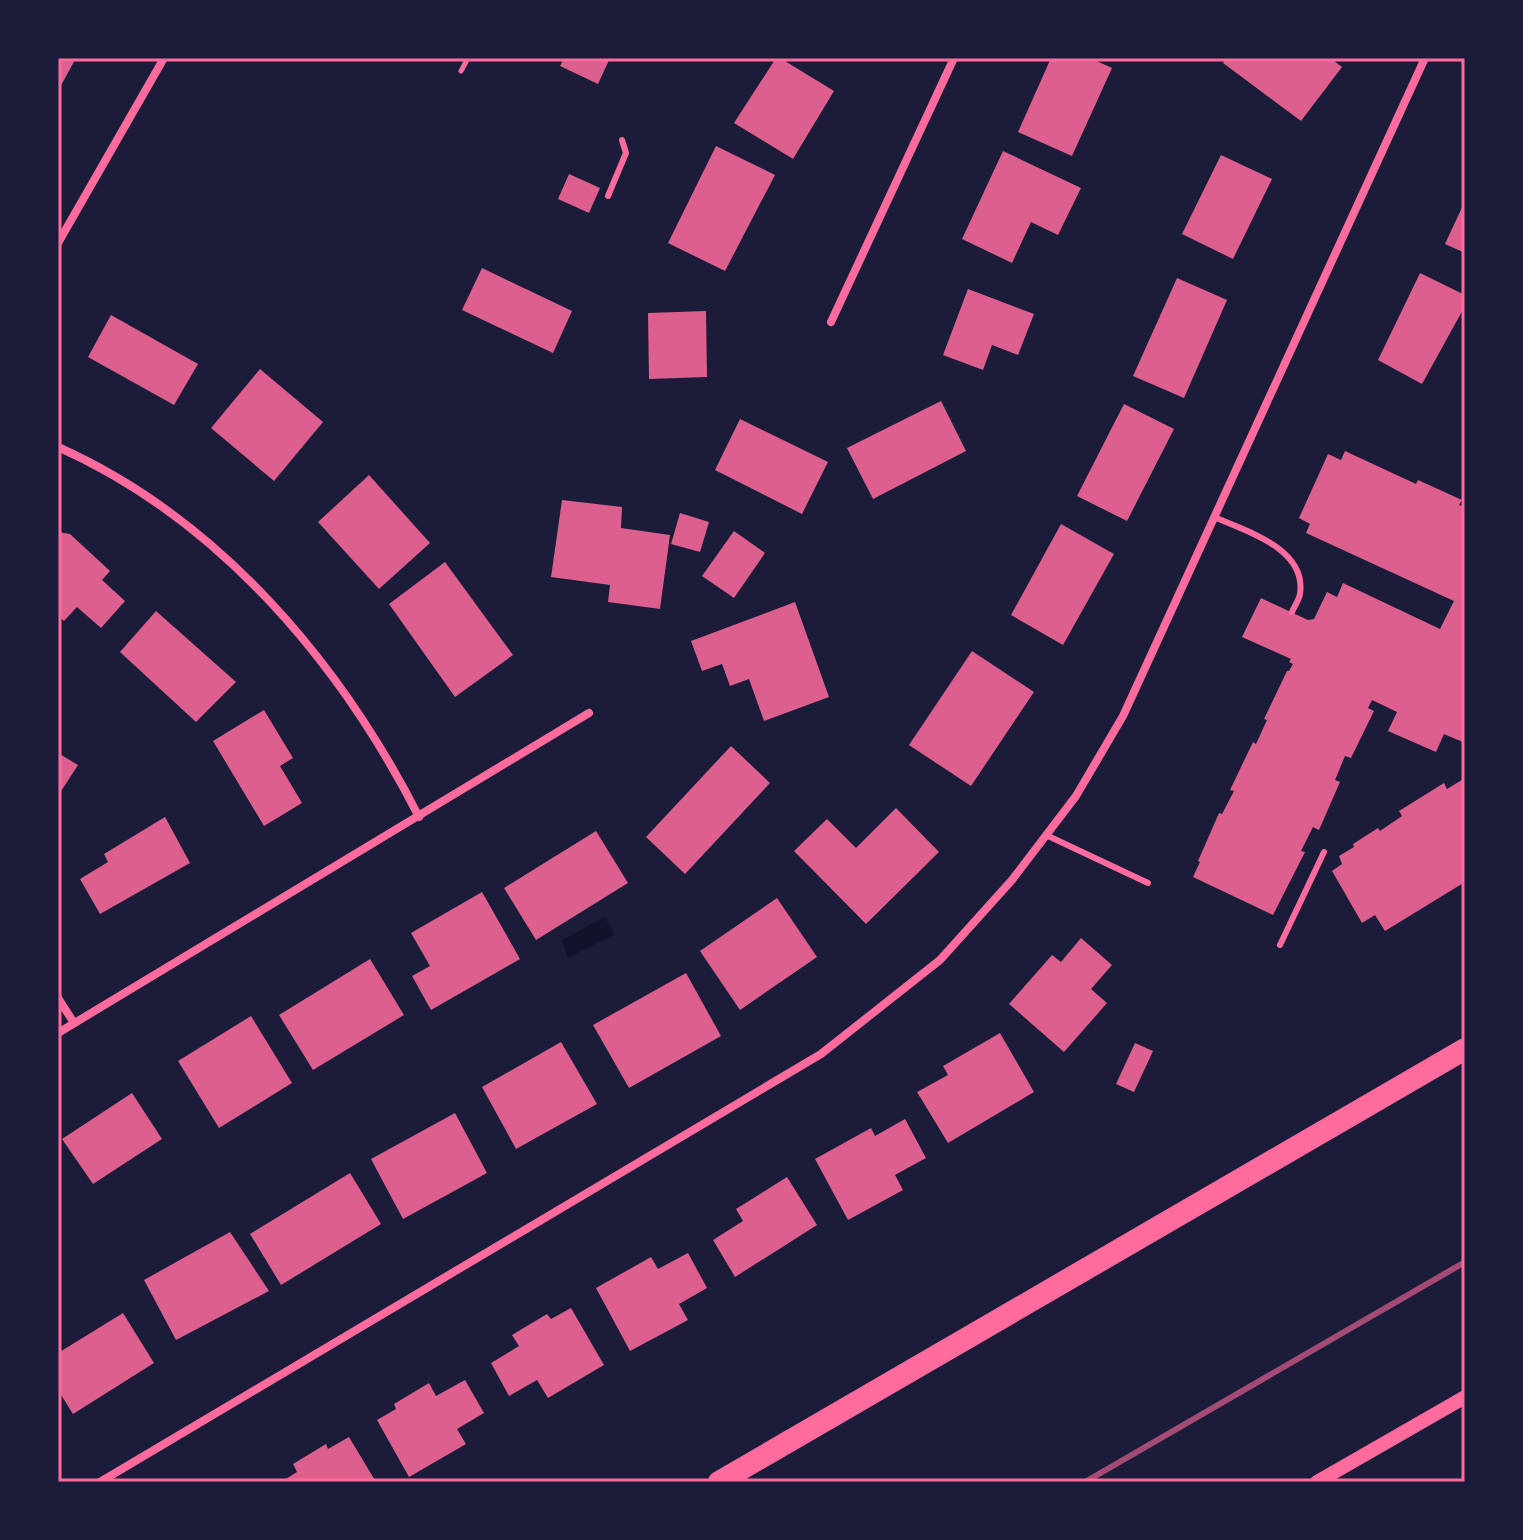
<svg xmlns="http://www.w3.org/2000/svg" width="1523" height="1540" font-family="'DejaVu Sans',sans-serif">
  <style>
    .water { fill: #12122b }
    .building { fill: #dd5f8e }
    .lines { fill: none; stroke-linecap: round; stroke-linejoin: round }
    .path { stroke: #ff6b9d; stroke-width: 5 }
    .service { stroke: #ff6b9d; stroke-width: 6 }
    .minor { stroke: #ff6b9d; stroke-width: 8 }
    .tertiary { stroke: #ff6b9d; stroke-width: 14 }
    .trunk { stroke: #ff6b9d; stroke-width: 22 }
    .rail { stroke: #a44b75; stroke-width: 6 }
    .neatline { fill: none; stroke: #ff6b9d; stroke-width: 3 }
  </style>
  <rect width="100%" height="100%" fill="#1b1b3a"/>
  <!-- water -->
  <polygon class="water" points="605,917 614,935 568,958 562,940"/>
  <!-- building -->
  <g class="building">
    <polygon points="58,58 76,58 58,91"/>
    <polygon points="564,58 610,58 598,84 560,66"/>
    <polygon points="776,58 780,58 834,91 793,159 734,123"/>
    <polygon points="1051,58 1090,58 1112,68 1072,156 1018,132"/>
    <polygon points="1226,58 1330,58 1342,67 1301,121 1223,63"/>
    <polygon points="716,146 775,175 725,271 668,243"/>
    <polygon points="1003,151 1081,188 1058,235 1031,222 1012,263 962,239"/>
    <polygon points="1221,155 1272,179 1233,259 1182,234"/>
    <polygon points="569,174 600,188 589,213 558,199"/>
    <polygon points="1465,201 1465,253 1445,244"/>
    <polygon points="482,268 572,311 553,353 462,310"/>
    <polygon points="1420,273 1465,295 1465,306 1422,384 1378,360"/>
    <polygon points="1177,278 1227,300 1184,398 1133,376"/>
    <polygon points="968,289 1034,314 1018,355 992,345 983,370 943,355"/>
    <polygon points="706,311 707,377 649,379 648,313"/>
    <polygon points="111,315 198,364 174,405 88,357"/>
    <polygon points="260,369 323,422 274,481 211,428"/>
    <polygon points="941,401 966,451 873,499 847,448"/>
    <polygon points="1124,404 1174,429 1127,521 1077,496"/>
    <polygon points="740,419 828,462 802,514 715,470"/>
    <polygon points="1345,451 1416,484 1418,480 1462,500 1459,505 1465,507 1465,743 1444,734 1436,752 1388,731 1397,712 1372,700 1368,708 1374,711 1351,758 1345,756 1335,780 1340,782 1319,830 1313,827 1301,851 1305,852 1273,915 1193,877 1200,862 1198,861 1219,813 1222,814 1234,791 1230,790 1253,742 1256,744 1267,720 1264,719 1287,671 1289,671 1293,664 1289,662 1291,659 1242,637 1261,598 1308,620 1314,619 1327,592 1337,597 1343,583 1440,629 1454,601 1306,533 1310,524 1299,518 1328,454 1341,460"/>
    <polygon points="369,475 430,543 379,589 318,522"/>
    <polygon points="562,500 622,507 621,528 670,535 660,609 608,602 610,585 551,577"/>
    <polygon points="680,513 709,522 700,552 671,544"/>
    <polygon points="1061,524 1114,554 1063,645 1011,615"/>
    <polygon points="734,531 765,553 734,598 702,576"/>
    <polygon points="58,532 70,534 110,571 102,580 125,601 101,628 77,607 64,621 58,616"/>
    <polygon points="445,562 513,655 455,697 389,604"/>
    <polygon points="795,602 829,697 764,721 749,679 730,686 722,664 702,671 691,641"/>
    <polygon points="156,611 236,682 196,722 120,652"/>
    <polygon points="972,651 1034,692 971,786 909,745"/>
    <polygon points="264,710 293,758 280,766 302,803 264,826 213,741"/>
    <polygon points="731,746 770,783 685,874 646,837"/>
    <polygon points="58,753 78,765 58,796"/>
    <polygon points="1465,778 1465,882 1385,931 1375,915 1362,923 1332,871 1342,864 1339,856 1354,847 1353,844 1378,828 1380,831 1402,816 1399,811 1444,783 1447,789"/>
    <polygon points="896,808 939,852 866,924 794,851 827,819 856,848"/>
    <polygon points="165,817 190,863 100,914 80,879 108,862 104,854"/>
    <polygon points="596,831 628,883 536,940 504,888"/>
    <polygon points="482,892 520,959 431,1010 412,976 430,966 411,933"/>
    <polygon points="777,898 817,957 740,1010 700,951"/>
    <polygon points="1081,938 1112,965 1091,989 1107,1003 1064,1052 1009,1004 1052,955 1061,962"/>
    <polygon points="370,959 404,1015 313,1070 279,1015"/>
    <polygon points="686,973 721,1036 629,1088 593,1025"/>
    <polygon points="251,1016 292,1083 219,1128 178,1061"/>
    <polygon points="1000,1033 1034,1092 948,1143 917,1092 948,1075 943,1066"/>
    <polygon points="561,1042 597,1104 516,1149 482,1087"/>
    <polygon points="1135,1043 1153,1051 1134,1092 1116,1084"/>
    <polygon points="132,1093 162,1139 93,1184 62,1139"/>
    <polygon points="455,1113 487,1173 403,1219 371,1159"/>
    <polygon points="905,1119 926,1158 895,1175 903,1190 848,1220 815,1159 871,1128 875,1136"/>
    <polygon points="350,1173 381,1224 281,1285 250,1234"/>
    <polygon points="787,1177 817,1225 735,1277 713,1240 743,1221 736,1209"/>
    <polygon points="230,1232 269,1291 176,1340 144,1280"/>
    <polygon points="688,1253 707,1288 679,1304 688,1320 630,1351 596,1288 651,1257 658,1269"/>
    <polygon points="571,1308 604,1365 548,1398 537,1380 509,1396 491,1363 519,1346 512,1335 547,1314 551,1319"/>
    <polygon points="123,1313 154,1363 73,1414 58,1390 58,1353"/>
    <polygon points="465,1380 484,1413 457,1429 466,1444 409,1477 377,1420 396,1409 394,1404 429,1383 436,1396"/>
    <polygon points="349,1437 376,1482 281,1482 297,1472 293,1464 326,1444 328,1449"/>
  </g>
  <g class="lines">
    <!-- path -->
    <polyline class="path" points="461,71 468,58"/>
    <!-- service -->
    <g class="service">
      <polyline points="608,196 626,153 622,140"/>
      <path d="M1214,517C1245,531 1307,548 1300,594C1299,600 1294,607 1292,612"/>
      <polyline points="1046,835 1148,883"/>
      <polyline points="1280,945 1324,852"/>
    </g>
    <!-- minor -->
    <g class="minor">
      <polyline points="58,243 164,58"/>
      <polyline points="831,322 954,58"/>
      <path d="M58,447C219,519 340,662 419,817"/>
      <polyline points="58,998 74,1023"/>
      <polyline points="58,1033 589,713"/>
      <polyline points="100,1482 821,1054 940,960 1012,880 1076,796 1123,716 1425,58"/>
    </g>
    <!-- tertiary -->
    <polyline class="tertiary" points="1317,1482 1465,1397"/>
    <!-- trunk -->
    <polyline class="trunk" points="719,1482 1465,1049"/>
    <!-- rail -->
    <polyline class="rail" points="1085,1482 1465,1262"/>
  </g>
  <!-- border -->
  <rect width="1523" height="1540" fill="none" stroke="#1b1b3a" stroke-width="120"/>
  <rect x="60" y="60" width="1403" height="1420" class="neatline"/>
</svg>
